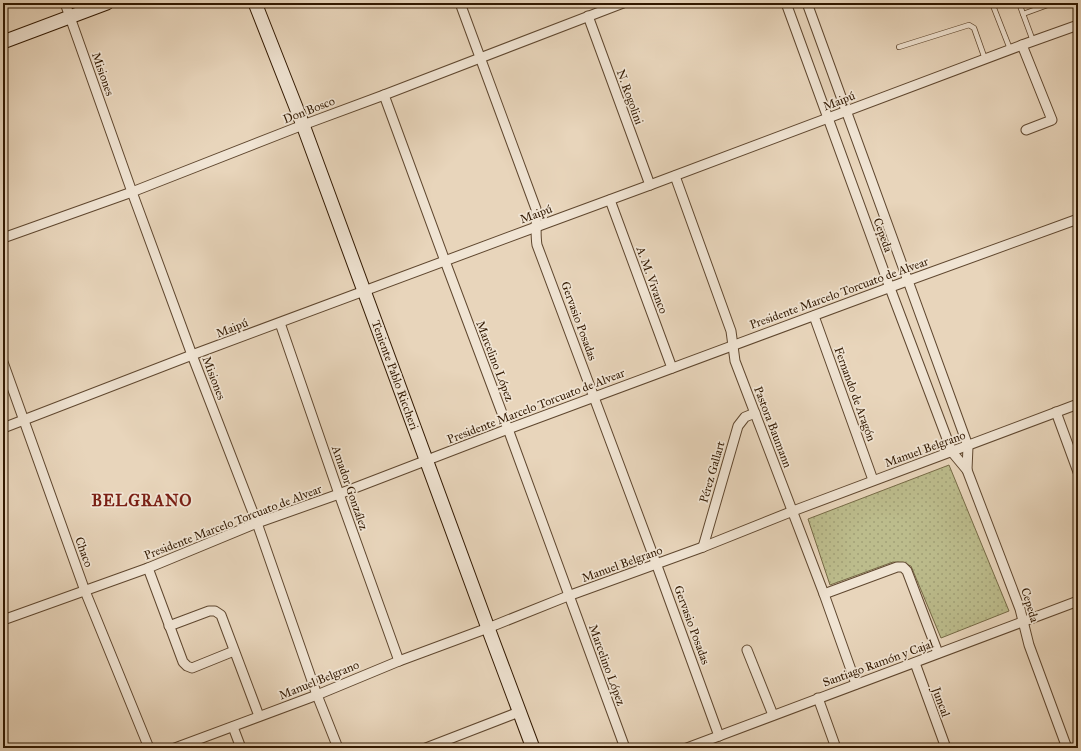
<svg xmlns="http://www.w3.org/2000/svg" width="1081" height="751" font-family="'IM FELL Great Primer',serif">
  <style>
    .park { fill: url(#park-dots); stroke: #766a46 }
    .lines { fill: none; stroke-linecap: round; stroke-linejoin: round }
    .lane-casing { stroke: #5f472f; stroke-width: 6 }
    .street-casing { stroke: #5f472f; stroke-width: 11 }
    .secondary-casing { stroke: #311800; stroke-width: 15 }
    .lane { stroke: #f0e4d3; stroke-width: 4.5 }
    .street { stroke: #f0e4d3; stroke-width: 9 }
    .secondary { stroke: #f0e4d3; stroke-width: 13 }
    .labels { text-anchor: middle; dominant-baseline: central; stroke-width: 3.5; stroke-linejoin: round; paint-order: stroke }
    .street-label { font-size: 12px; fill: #311800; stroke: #f0e4d3 }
    .district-label { font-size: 16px; font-weight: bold; letter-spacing: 1px; fill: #7a1f14; stroke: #f0e4d3 }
  </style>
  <defs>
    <pattern id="park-dots" width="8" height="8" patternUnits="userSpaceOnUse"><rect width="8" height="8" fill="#bcbc8c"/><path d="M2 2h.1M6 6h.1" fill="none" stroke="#a2a177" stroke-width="1.8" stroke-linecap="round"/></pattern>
  </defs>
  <rect width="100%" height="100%" fill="#e8d5bb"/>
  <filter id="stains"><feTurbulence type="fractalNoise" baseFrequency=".005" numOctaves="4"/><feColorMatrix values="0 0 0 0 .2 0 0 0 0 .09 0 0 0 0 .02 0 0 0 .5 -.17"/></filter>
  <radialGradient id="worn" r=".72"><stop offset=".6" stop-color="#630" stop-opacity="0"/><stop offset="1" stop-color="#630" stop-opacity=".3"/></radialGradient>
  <!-- park -->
  <polygon class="park" points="949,465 1009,611 941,638 911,566 903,563 893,562 830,585 808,519"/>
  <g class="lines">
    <!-- lane casing -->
    <g class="lane-casing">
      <g id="lane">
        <polyline points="992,3 1010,49"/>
        <polyline points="1019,3 1033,41"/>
        <polyline points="1023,14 1053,3"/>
        <polyline points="899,47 969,25 974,28 985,59"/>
      </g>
    </g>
    <!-- street casing -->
    <g class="street-casing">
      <g id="street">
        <polyline points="65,3 132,192 192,355 257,523 317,695 338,748"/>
        <path d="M460,3L536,209C537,221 535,233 537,245L656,563L719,736"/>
        <polyline points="786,3 890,288 952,452 967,470 1020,609 1029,645 1067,748"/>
        <polyline points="807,3 968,446 967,470"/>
        <polyline points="588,16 650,185"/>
        <polyline points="1022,45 1052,120 1026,130"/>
        <polyline points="384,95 445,261 508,429 625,748"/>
        <polyline points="675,176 731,331 735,361 824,594 856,684"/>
        <polyline points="610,200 672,368"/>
        <polyline points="3,238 132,192 303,125 384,95 623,3"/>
        <polyline points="814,316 873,480"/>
        <polyline points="280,323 339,494 399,661"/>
        <polyline points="3,362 85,591 149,748"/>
        <polyline points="1056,412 1078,472"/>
        <polyline points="3,428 192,355 536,227 650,185 1022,45 1078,25"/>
        <polyline points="703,547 738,426 745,417 755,413"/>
        <polyline points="148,568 183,662 187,666 192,668 234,651"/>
        <polyline points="824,594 897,567 903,567 907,571 938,653"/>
        <polyline points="3,620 148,568 257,523 339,494 508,429 907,281 1078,219"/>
        <polyline points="169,626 209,611 215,611 221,615 259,716"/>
        <polyline points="747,650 773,715"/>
        <polyline points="915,663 946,748"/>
        <polyline points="818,698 836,748"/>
        <polyline points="233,727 241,748"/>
        <polyline points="175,748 317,695 399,661 488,628 568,596 703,547 793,511 1078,404"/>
        <polyline points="426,748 519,712"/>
        <polyline points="687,748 1078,601"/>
      </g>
    </g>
    <!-- secondary casing -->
    <g class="secondary-casing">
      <g id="secondary">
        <polyline points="255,3 303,125 488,628 533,748"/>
        <polyline points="3,42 107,3"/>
      </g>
    </g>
    <!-- lane -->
    <use href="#lane" class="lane"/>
    <!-- street -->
    <use href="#street" class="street"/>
    <!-- secondary -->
    <use href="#secondary" class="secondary"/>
  </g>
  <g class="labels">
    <!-- street labels -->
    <g class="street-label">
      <text transform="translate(103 74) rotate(71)">Misiones</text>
      <text transform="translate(630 97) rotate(70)">N. Rogolini</text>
      <text transform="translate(839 101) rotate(-21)">Maipú</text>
      <text transform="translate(309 110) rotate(-21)">Don Bosco</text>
      <text transform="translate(536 214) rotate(-20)">Maipú</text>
      <text transform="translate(883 235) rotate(70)">Cepeda</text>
      <text transform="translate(652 280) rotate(70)">A. M. Vivanco</text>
      <text transform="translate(839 293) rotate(-20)">Presidente Marcelo Torcuato de Alvear</text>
      <text transform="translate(579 321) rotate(70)">Gervasio Posadas</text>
      <text transform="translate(232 328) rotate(-21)">Maipú</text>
      <text transform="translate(495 361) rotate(69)">Marcelino López</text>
      <text transform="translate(395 375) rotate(70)">Teniente Pablo Riccheri</text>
      <text transform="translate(214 378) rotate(69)">Misiones</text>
      <text transform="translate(855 394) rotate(70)">Fernando de Aragón</text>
      <text transform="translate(536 406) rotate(-21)">Presidente Marcelo Torcuato de Alvear</text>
      <text transform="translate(773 427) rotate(69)">Pastora Baumann</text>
      <text transform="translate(925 449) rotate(-20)">Manuel Belgrano</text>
      <text transform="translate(712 472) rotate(-74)">Pérez Gallart</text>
      <text transform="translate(350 488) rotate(71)">Amador González</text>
      <text transform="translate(233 522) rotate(-21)">Presidente Marcelo Torcuato de Alvear</text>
      <text transform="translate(84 552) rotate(70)">Chaco</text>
      <text transform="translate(622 564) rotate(-20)">Manuel Belgrano</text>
      <text transform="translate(1030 605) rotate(73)">Cepeda</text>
      <text transform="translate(692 625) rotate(70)">Gervasio Posadas</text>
      <text transform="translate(878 663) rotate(-20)">Santiago Ramón y Cajal</text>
      <text transform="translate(607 665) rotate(70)">Marcelino López</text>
      <text transform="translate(319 680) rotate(-22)">Manuel Belgrano</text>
      <text transform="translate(941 702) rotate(70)">Juncal</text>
    </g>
    <!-- district labels -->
    <g class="district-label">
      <text x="142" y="500">BELGRANO</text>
    </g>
  </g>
  <!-- margin -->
  <rect width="1081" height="751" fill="none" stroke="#e8d5bb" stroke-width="16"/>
  <rect x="4" y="4" width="1073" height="743" fill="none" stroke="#311800" stroke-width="2"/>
  <rect x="8" y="8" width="1065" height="735" fill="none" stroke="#311800"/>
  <rect width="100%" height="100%" filter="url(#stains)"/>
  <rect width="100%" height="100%" fill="url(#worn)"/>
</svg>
